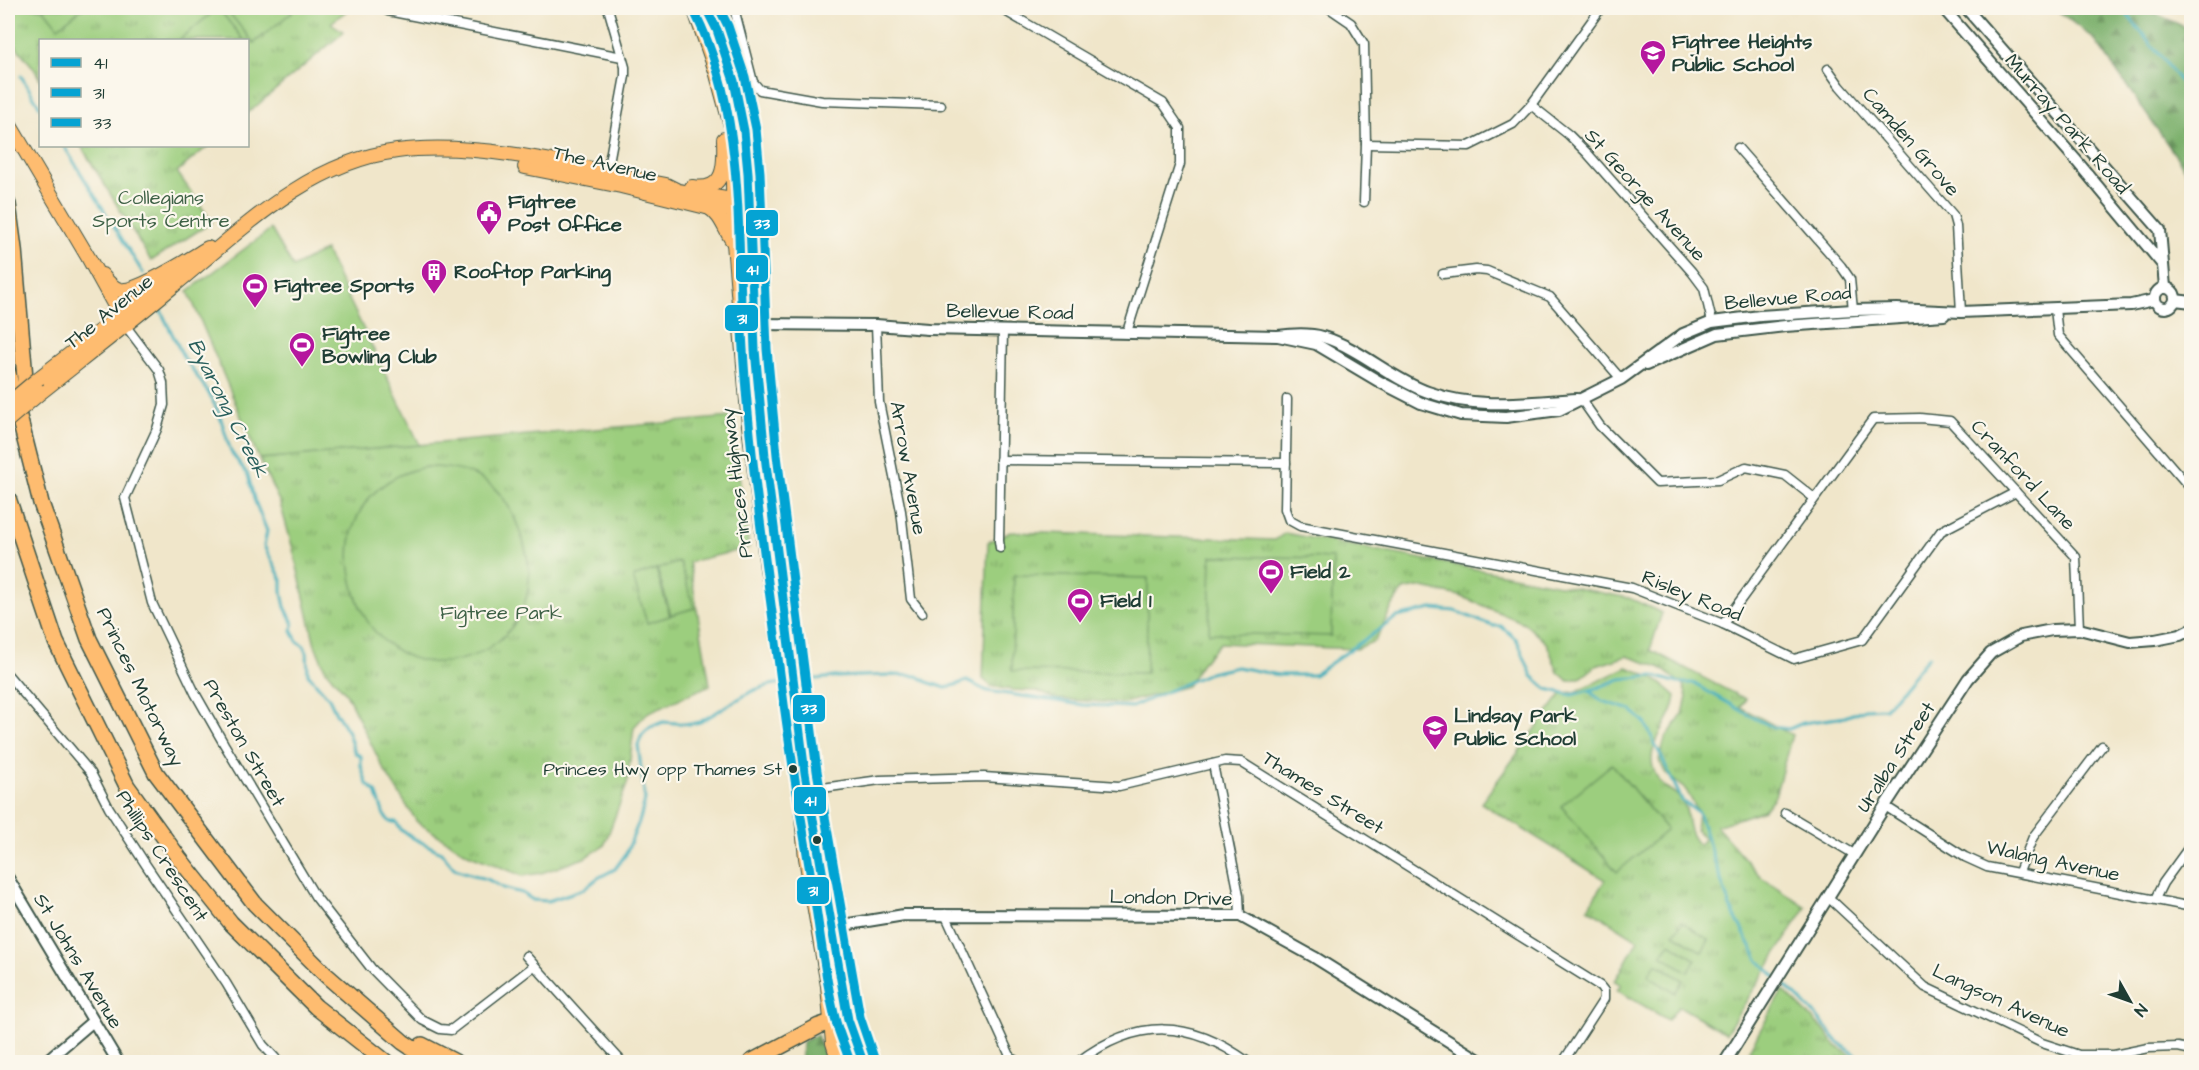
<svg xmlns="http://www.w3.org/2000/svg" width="2199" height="1070" font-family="'Architects Daughter',sans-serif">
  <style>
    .forest { fill: url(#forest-firs); stroke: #4e7750; stroke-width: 1.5 }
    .park { fill: url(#park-tufts); stroke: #5e8659; stroke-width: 1.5 }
    .pitch { fill: #9cce7e; stroke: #5e8659; stroke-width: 1.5 }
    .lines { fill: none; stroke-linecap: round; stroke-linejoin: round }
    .stream { stroke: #3faebb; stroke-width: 3 }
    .minor-casing { stroke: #3e564a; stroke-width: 11 }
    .tertiary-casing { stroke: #3e564a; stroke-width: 14 }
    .primary-casing { stroke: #3e564a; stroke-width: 16 }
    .motorway-casing { stroke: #3e564a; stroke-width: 18 }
    .minor { stroke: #fff; stroke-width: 8 }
    .tertiary { stroke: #fff; stroke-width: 10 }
    .primary { stroke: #febc70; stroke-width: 14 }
    .motorway { stroke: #febc70; stroke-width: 15 }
    .primary-bridge-casing { stroke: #3e564a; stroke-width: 16; stroke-linecap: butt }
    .primary-bridge { stroke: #febc70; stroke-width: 14 }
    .bus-1-casing { stroke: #fbf7ec; stroke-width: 14 }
    .bus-2-casing { stroke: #fbf7ec; stroke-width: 14 }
    .bus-3-casing { stroke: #fbf7ec; stroke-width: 14 }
    .bus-1 { stroke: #05a3d3; stroke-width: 9 }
    .bus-2 { stroke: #05a3d3; stroke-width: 9 }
    .bus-3 { stroke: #05a3d3; stroke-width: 9 }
    .bus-dot { fill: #1f3d34; stroke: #fbf7ec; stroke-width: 2 }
    .labels { text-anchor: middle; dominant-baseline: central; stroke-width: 4.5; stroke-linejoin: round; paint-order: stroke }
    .bus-label { font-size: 18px; fill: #1f3d34; stroke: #fbf7ec; text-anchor: end }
    .poi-label { font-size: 20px; font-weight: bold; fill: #1f3d34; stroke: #fbf7ec; text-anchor: start }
    .street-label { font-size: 20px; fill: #1f3d34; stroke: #fbf7ec }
    .park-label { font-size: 20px; fill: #3e6146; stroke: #fbf7ec }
    .water-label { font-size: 21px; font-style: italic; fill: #295f5c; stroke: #fbf7ec }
    .line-badge { stroke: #fbf7ec; stroke-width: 2 }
    .badge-label { font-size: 16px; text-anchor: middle; font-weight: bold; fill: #fff }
  </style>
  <defs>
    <pattern id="forest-firs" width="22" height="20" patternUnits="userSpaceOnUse" patternTransform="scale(1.5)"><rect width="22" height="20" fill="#7db16d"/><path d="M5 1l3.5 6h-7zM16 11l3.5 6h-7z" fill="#66915a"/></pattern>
    <pattern id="park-tufts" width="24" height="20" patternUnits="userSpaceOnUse" patternTransform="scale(1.5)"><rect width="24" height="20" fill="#9cce7e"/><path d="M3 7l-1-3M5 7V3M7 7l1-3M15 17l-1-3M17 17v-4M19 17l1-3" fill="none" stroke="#7fa868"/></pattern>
  </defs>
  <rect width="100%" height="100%" fill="#fbf7ec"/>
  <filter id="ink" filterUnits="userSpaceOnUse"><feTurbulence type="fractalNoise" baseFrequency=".0167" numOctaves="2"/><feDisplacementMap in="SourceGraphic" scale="12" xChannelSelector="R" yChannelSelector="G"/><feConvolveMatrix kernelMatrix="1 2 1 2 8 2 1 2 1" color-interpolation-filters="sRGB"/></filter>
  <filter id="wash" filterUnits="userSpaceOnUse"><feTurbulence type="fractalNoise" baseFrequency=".008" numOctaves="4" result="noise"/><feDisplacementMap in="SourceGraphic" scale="24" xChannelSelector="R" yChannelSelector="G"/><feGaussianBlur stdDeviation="1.35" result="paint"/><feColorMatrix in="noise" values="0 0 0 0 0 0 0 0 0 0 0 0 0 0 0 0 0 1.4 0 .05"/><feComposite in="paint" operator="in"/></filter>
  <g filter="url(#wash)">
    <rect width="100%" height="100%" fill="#f0e6ca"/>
    <!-- forest -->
    <g class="forest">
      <polygon points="2054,8 2144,8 2191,30 2191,189 2185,169 2094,39"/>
      <polygon points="817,1035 827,1062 801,1062 802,1042"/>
    </g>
    <!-- park -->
    <g class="park">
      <polygon points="8,8 350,8 331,23 344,32 248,113 248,40 40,40 40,79 33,67 8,37"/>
      <polygon points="81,146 208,146 177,172 212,222 151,261"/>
      <polygon points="731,417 749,548 689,562 710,685 647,713 634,727 627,784 604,846 584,858 559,867 541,873 523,876 468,854 417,822 383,768 346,693 325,669 315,645 293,549 280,503 259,459"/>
      <path d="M1010,532L1275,540L1285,533L1629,598L1662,613L1650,650C1683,666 1713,684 1746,699L1740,707L1792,735L1775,796L1764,810L1716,826L1761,877L1806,907L1726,1033L1679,1006L1668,1020L1617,990L1621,985L1615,981L1638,940L1588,908L1605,880L1481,803L1562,693L1575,692L1627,667C1645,673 1662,682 1676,696C1673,726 1636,749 1660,782C1665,789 1676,792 1681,799C1692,813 1682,827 1699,845L1705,838L1696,830L1698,812L1686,790L1666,774L1659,760L1665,739L1683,714L1687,697L1683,685L1659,667L1627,656L1596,666L1582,677L1568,681L1558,672L1547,644L1524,623L1460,596L1418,587L1403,590L1394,603L1375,641L1356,649L1220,643L1201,664L1187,686L1124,703L1056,699L1037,691L1012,690L991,686L983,679L988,542Z"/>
      <polygon points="1783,990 1823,1029 1836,1046 1861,1062 1769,1062 1749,1050"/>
    </g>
    <!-- pitch -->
    <g class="pitch">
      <polygon points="43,8 83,8 58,27"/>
      <polygon points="218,8 244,40 179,40"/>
      <polygon points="225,8 288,8 292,12 254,43"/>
      <polygon points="271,229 293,267 325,250 420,445 259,459 188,291"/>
      <path d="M425,467C442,467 457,468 474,475C497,484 511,507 519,529C525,545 530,561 529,578C528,630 481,666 430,662C403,659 378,641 365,617C332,554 350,482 425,467Z"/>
      <polygon points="1211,556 1333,558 1331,636 1209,633"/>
      <polygon points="680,562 694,608 671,615 657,569"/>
      <polygon points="656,569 670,616 647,623 633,577"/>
      <polygon points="1014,575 1148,578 1146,673 1012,671"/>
      <polygon points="1612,764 1667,830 1617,872 1561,806"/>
      <polygon points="1682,922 1709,940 1702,952 1674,934"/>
      <polygon points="1670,943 1696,960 1688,972 1661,955"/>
      <polygon points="1656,963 1683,980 1675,993 1648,976"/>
    </g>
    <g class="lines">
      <!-- stream -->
      <g class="stream">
        <polyline points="2122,8 2192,96"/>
        <polyline points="21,76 40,107"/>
        <polyline points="64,146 143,273"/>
        <polyline points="160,309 183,356 208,392 219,413 231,452 248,475 254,499 267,531 264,546 282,580 282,593 285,607 293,623 292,631 297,641 304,646 307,653 308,674 329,698 336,713 348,732 353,748 356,754 361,756 361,766 367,784 376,792 384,815 390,822 396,822 401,830 413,838 441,852 455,869 489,880 503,888 522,893 533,900 548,901 584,889 598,878 615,869 626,854 640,819 645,800 638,745 642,735 649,728 663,722 690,724 700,722 752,691 770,685 788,682"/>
        <polyline points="798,681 835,677 890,675 918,676 927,682 946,688 967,681 987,691 1083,705 1132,707 1209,673 1237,667 1279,675 1314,675 1397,617 1432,609 1455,611 1493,626 1501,626 1517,640 1532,676 1547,689 1572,695 1597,688 1620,679 1654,676 1678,683 1693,683 1756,719 1773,727 1789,729 1803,723 1845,717 1865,709 1885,708 1929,656"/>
        <polyline points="1589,691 1602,701 1631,710 1645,723 1683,802 1698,812 1730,907 1759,961 1812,1011 1839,1043 1866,1062"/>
      </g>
    </g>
  </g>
  <g filter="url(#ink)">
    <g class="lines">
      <!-- minor casing -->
      <g class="minor-casing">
        <g id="minor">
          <polyline points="382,8 388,11 622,57"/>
          <polyline points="734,8 753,82 760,90 822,101 941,105"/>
          <polyline points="1000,8 1163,103 1180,128 1180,164 1127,332"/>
          <polyline points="1329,8 1351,23 1364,44 1366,144 1364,202"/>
          <polyline points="1828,69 1840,86 1953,215 1956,226 1961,312"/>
          <polyline points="1531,105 1569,135 1588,154 1692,272 1704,288 1712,322"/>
          <polyline points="1366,144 1469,146 1513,124 1531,105 1601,8"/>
          <polyline points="1738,148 1841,266 1850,279 1853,310"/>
          <polyline points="607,173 625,76 625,67 608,8"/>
          <polyline points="1443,274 1476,270 1487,271 1550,297 1621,379"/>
          <polyline points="2055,309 2058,335 2192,490"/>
          <polyline points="125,325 159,370 163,383 164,405 157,429 125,498 152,603 195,693 224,744 315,896 371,968 422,1020 440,1029 451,1030 534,966"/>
          <polyline points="876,325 879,402 901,511 911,599 922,613"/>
          <polyline points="1287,399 1285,509 1289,520 1300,526 1632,588 1723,624 1794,659 1862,640 1941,531 2016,492"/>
          <polyline points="1581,399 1600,426 1657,483 1718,480 1746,467 1785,475 1814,498"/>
          <polyline points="1000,460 1286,463"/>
          <polyline points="1000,548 999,541 1003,331"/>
          <polyline points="1723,624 1873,419 1920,418 1950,421 2076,557 2079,629"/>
          <polyline points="8,675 91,773 109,808 146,865 226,983 263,1045 279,1062"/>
          <polyline points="1213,764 1239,895 1240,916"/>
          <polyline points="808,790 880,780 984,777 1119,786 1225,761 1241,762 1600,986 1604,991 1604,999 1563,1062"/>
          <polyline points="1885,806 1965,857 1987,867 2192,907"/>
          <polyline points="1785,813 1854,854"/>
          <polyline points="2019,872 2033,837 2102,746"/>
          <polyline points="1828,897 1925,987 2042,1043 2079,1055 2114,1055 2148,1048 2178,1047 2192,1050"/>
          <polyline points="2155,899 2163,883 2192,843"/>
          <polyline points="945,914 1011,1058 1018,1062"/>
          <polyline points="526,956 622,1062"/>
          <path d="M1078,1062C1136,1018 1190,1019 1248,1062"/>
        </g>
      </g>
      <!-- tertiary casing -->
      <g class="tertiary-casing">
        <g id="tertiary">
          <polyline points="1943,8 2075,159 2163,265"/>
          <polyline points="1966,8 2160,230 2165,287"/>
          <circle cx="2165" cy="298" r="10"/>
          <polyline points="2175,300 2192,302"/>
          <path d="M748,324L876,325L928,329L1278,336C1293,334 1309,333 1323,337C1360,348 1391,379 1428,392C1479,410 1526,402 1577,399"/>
          <polyline points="1278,336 1316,344 1380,382 1421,403 1461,415 1506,417 1559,410 1621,379 1683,334 1712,322 1760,316 1853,310 1897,309 1961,312 2131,305 2154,300"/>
          <polyline points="1646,365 1717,334 1785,326 1944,315"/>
          <polyline points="8,878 118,1062"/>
          <polyline points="825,928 904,915 1240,916 1314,957 1482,1062"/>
          <polyline points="45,1062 93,1021"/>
          <polyline points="1725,1062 1885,806 1968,679 1991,653 2021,636 2052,630 2079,629 2130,642 2155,640 2180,635 2192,629"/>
        </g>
      </g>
      <!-- primary casing -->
      <g class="primary-casing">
        <g id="primary">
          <polyline points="694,8 716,71 732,130 734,243 749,426 767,569 777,627"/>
          <polyline points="706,8 717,30 734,81 744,131 748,173 755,350 765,456 805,773 841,985 848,1020 863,1062"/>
          <polyline points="8,122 88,257 124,322"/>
          <polyline points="525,167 621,186 706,207 741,211"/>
          <path d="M692,187C726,192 725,165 724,139"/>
          <path d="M708,207C722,215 725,231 734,243"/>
          <path d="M102,275C107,281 112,288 120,290C137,293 191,258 208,248"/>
          <polyline points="39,378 180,269"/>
          <path d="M41,392C85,357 129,323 172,287C238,233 307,162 397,151C481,140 583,168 666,185L678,191L744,202"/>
          <polyline points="800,798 806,858 828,986 833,1043 839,1062"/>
        </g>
      </g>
      <!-- motorway casing -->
      <g class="motorway-casing">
        <g id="motorway">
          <polyline points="8,204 14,249 27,401"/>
          <polyline points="8,373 41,503 89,639 156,773 255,904 326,975 403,1042 433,1062"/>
          <polyline points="8,498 56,642 127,786 179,858 231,923 316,1007 386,1062"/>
          <polyline points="422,1045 455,1062"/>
          <polyline points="751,1062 819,1026 831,1022 841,1034 856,1062"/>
        </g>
      </g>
      <!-- minor -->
      <use href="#minor" class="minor"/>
      <!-- tertiary -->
      <use href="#tertiary" class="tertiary"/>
      <!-- primary -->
      <use href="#primary" class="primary"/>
      <!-- motorway -->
      <use href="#motorway" class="motorway"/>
      <!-- primary-bridge casing -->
      <g class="primary-bridge-casing">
        <g id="primary-bridge">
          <polyline points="8,404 39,378"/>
          <polyline points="8,420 41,392"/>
        </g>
      </g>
      <!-- primary-bridge -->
      <use href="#primary-bridge" class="primary-bridge"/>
      <!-- bus-1 casing -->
      <g class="bus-1-casing">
        <polyline id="bus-1" points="706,8 717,30 734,81 744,131 748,173 755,350 765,456 805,773 848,1020 863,1062"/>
      </g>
      <!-- bus-2 casing -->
      <g class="bus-2-casing">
        <path id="bus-2" d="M695,13C747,117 736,236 743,349C750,463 768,577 782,689C791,760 803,831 815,901C821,941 826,983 836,1022C840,1036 846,1049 850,1062"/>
      </g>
      <!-- bus-3 casing -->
      <g class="bus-3-casing">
        <polyline id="bus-3" points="719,8 728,26 745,77 756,129 760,173 767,349 777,455 817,771 860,1017 874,1058"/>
      </g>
      <!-- bus-1 -->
      <use href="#bus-1" class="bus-1"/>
      <!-- bus-2 -->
      <use href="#bus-2" class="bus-2"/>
      <!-- bus-3 -->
      <use href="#bus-3" class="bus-3"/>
    </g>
  </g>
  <!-- icons -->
  <defs>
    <g id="school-pin" transform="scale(1.35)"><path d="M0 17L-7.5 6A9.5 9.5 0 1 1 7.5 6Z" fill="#b5179e" stroke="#fbf7ec"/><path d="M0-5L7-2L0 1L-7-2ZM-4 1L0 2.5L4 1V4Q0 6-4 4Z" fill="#fff"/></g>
    <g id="civic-pin" transform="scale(1.35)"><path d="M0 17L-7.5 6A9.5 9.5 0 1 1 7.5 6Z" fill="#b5179e" stroke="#fbf7ec"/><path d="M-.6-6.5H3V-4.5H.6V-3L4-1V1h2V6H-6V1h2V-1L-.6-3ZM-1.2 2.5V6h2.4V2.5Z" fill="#fff"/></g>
    <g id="building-pin" transform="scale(1.35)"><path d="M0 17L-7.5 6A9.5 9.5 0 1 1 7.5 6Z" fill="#b5179e" stroke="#fbf7ec"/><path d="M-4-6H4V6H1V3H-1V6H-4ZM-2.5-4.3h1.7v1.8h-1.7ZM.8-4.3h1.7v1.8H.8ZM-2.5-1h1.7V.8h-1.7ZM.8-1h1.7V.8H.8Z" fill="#fff"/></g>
    <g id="stadium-pin" transform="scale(1.35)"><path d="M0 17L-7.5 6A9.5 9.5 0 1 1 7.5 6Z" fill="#b5179e" stroke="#fbf7ec"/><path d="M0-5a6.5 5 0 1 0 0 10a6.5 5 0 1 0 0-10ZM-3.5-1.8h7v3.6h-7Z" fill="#fff"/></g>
  </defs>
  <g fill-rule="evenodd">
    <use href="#school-pin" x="1653" y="53"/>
    <use href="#civic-pin" x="489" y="213"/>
    <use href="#building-pin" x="434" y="272"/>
    <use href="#stadium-pin" x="255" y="286"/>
    <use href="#stadium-pin" x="302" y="345"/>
    <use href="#stadium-pin" x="1271" y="572"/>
    <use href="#stadium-pin" x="1080" y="601"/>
    <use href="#school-pin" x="1435" y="728"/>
  </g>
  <!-- markers -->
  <g class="bus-dot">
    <circle cx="793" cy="769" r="5"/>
    <circle cx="817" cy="840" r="5"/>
  </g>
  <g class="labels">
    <!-- bus labels -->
    <g class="bus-label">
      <text x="782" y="769">Princes Hwy opp Thames St</text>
    </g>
    <!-- poi labels -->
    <g class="poi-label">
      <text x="1672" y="42">Figtree Heights<tspan x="1672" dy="23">Public School</tspan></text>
      <text x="508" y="202">Figtree<tspan x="508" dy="23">Post Office</tspan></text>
      <text x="454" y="272">Rooftop Parking</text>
      <text x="274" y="286">Figtree Sports</text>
      <text x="322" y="334">Figtree<tspan x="322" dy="23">Bowling Club</tspan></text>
      <text x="1290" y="572">Field 2</text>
      <text x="1100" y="601">Field 1</text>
      <text x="1454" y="716">Lindsay Park<tspan x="1454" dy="23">Public School</tspan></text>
    </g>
    <!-- street labels -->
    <g class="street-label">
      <text transform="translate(2067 124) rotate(49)">Murray Park Road</text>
      <text transform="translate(1911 142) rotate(49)">Camden Grove</text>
      <text transform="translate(605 164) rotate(13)">The Avenue</text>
      <text transform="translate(1645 195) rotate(48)">St George Avenue</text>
      <text transform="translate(1788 298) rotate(-5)">Bellevue Road</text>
      <text transform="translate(109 312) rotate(-39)">The Avenue</text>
      <text transform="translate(1010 312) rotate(1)">Bellevue Road</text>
      <text transform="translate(908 468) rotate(80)">Arrow Avenue</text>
      <text transform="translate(2023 475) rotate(47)">Cranford Lane</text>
      <text transform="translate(737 483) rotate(-97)">Princes Highway</text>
      <text transform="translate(1692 596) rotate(22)">Risley Road</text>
      <text transform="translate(140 687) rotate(64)">Princes Motorway</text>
      <text transform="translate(244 743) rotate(60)">Preston Street</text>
      <text transform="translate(1896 757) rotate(-57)">Uralba Street</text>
      <text transform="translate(1323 793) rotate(32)">Thames Street</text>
      <text transform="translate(162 856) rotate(57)">Phillips Crescent</text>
      <text transform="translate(2053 861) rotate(12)">Walang Avenue</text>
      <text transform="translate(1171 898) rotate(1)">London Drive</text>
      <text transform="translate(78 961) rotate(59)">St Johns Avenue</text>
      <text transform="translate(2001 1001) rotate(25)">Langson Avenue</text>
    </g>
    <!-- park labels -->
    <g class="park-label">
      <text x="161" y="198">Collegians<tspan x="161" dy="23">Sports Centre</tspan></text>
      <text x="501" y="613">Figtree Park</text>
    </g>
    <!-- water labels -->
    <g class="water-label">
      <text transform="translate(228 408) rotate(63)">Byarong Creek</text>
    </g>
  </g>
  <g class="line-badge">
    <rect x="745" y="209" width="34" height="28" rx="6" fill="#05a3d3"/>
    <rect x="735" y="254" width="34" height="29" rx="6" fill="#05a3d3"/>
    <rect x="724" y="304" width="35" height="28" rx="6" fill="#05a3d3"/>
    <rect x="792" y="694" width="34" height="29" rx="6" fill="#05a3d3"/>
    <rect x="793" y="786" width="34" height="29" rx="6" fill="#05a3d3"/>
    <rect x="796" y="876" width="34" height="29" rx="6" fill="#05a3d3"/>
  </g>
  <g class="badge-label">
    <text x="762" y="229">33</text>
    <text x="752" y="275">41</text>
    <text x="742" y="324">31</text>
    <text x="809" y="714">33</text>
    <text x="810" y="806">41</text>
    <text x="813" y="896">31</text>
  </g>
  <!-- margin -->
  <rect width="2199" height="1070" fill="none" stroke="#fbf7ec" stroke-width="30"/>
  <!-- legend -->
  <rect x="39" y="39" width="210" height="108" fill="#fbf7ec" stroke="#a3ada2" stroke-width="1.5"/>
  <rect x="51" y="58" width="30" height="9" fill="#05a3d3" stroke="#a3ada2" stroke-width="1.5"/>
  <text x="93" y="69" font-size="18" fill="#1f3d34">41</text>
  <rect x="51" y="88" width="30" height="9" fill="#05a3d3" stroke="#a3ada2" stroke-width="1.5"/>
  <text x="93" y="99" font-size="18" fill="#1f3d34">31</text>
  <rect x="51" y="118" width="30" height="9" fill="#05a3d3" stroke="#a3ada2" stroke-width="1.5"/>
  <text x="93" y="129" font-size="18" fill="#1f3d34">33</text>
  <!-- north arrow -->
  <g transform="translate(2130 1001) rotate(130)" stroke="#fbf7ec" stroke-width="4.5" paint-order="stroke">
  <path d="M0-4.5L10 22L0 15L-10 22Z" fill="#1f3d34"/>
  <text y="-9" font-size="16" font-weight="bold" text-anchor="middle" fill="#1f3d34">N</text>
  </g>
</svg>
